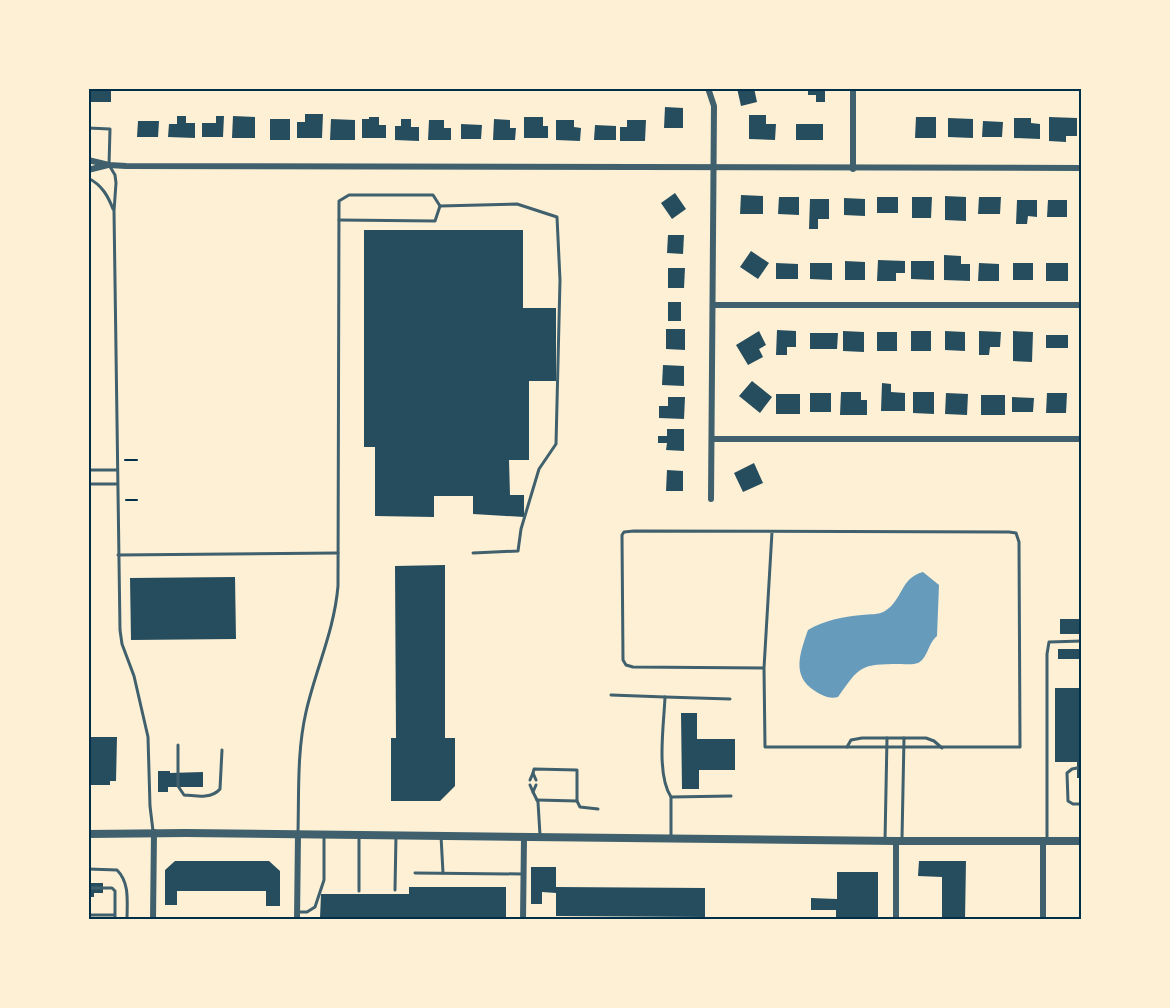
<svg xmlns="http://www.w3.org/2000/svg" width="1170" height="1008" font-family="'Source Sans 3',sans-serif">
  <style>
    .water { fill: #669bbc }
    .building { fill: #264d5e }
    .lines { fill: none; stroke-linecap: round; stroke-linejoin: round }
    .path { stroke: #003049; stroke-width: 2 }
    .service { stroke: #3f606c; stroke-width: 3 }
    .minor { stroke: #3f606c; stroke-width: 6 }
    .tertiary { stroke: #3f606c; stroke-width: 8 }
    .neatline { fill: none; stroke: #003049; stroke-width: 2 }
  </style>
  <rect width="100%" height="100%" fill="#fdf0d5"/>
  <!-- water -->
  <path class="water" d="M923,572L939,585L937,636C928,643 928,658 918,663C913,665 905,664 900,664C860,664 860,666 838,697C829,699 823,696 815,691C791,676 800,653 808,630C825,620 842,617 862,615C869,614 879,615 885,611C903,600 900,578 923,572Z"/>
  <!-- building -->
  <g class="building">
    <rect x="91" y="88" width="20" height="14"/>
    <polygon points="737,88 754,88 757,102 741,106"/>
    <polygon points="808,88 825,88 825,102 816,102 816,95 808,95"/>
    <polygon points="665,107 683,108 683,128 664,128"/>
    <polygon points="305,114 323,114 322,138 297,138 297,122 305,122"/>
    <polygon points="749,115 766,115 766,124 776,124 775,140 749,139"/>
    <polygon points="177,116 186,116 186,123 195,123 195,138 168,137 169,124 177,124"/>
    <polygon points="216,116 224,116 223,137 202,137 202,123 216,123"/>
    <polygon points="233,116 255,117 255,138 232,138"/>
    <polygon points="369,117 379,117 379,125 386,125 386,138 362,138 362,119 369,119"/>
    <polygon points="524,117 543,117 543,126 548,126 548,138 524,138"/>
    <polygon points="916,117 936,117 936,138 915,138"/>
    <polygon points="1049,117 1077,118 1077,136 1066,136 1066,142 1049,141"/>
    <polygon points="948,118 973,119 973,138 948,137"/>
    <polygon points="1014,118 1031,118 1031,123 1040,124 1040,139 1014,138"/>
    <rect x="270" y="119" width="20" height="21"/>
    <polygon points="331,119 355,120 355,140 330,140"/>
    <polygon points="401,119 411,119 411,127 419,127 419,141 395,140 395,126 401,126"/>
    <polygon points="494,119 510,120 510,128 516,128 515,140 493,140"/>
    <polygon points="429,120 444,120 444,128 451,128 451,140 428,140"/>
    <polygon points="556,120 574,120 574,127 581,128 580,141 556,140"/>
    <polygon points="627,120 646,120 645,141 620,141 620,127 627,127"/>
    <polygon points="138,121 159,121 158,137 137,137"/>
    <polygon points="983,121 1003,122 1002,137 982,137"/>
    <polygon points="461,124 482,125 481,139 461,139"/>
    <rect x="796" y="124" width="27" height="16"/>
    <polygon points="595,125 616,126 616,140 594,140"/>
    <polygon points="675,193 686,209 672,219 661,203"/>
    <polygon points="741,195 763,196 763,214 740,214"/>
    <polygon points="945,196 966,197 966,221 945,220"/>
    <polygon points="779,197 799,197 799,215 778,214"/>
    <rect x="877" y="197" width="21" height="16"/>
    <polygon points="912,197 932,197 931,218 912,218"/>
    <polygon points="979,197 1001,197 1000,214 978,214"/>
    <polygon points="844,198 865,199 865,216 844,215"/>
    <polygon points="810,199 829,199 829,219 818,219 818,229 809,229"/>
    <polygon points="1017,200 1037,200 1037,217 1028,216 1027,224 1016,224"/>
    <polygon points="1048,200 1067,200 1067,217 1047,217"/>
    <polygon points="364,230 523,230 523,308 556,308 556,381 529,381 529,460 509,460 510,495 524,495 524,517 473,514 473,496 434,496 434,517 375,516 375,447 364,447"/>
    <polygon points="668,235 684,235 683,254 667,253"/>
    <polygon points="751,251 769,263 758,279 740,267"/>
    <polygon points="944,255 961,256 961,264 970,264 970,281 944,280"/>
    <polygon points="878,260 905,261 905,273 896,273 896,281 877,281"/>
    <polygon points="845,261 865,262 865,280 845,280"/>
    <polygon points="911,261 934,261 934,280 911,279"/>
    <polygon points="776,263 798,264 798,279 776,279"/>
    <polygon points="810,263 832,263 832,280 810,279"/>
    <polygon points="979,263 999,264 999,281 978,281"/>
    <rect x="1013" y="263" width="20" height="17"/>
    <rect x="1046" y="263" width="22" height="18"/>
    <polygon points="668,268 685,268 684,288 668,288"/>
    <rect x="668" y="302" width="13" height="19"/>
    <polygon points="666,329 685,329 685,350 666,349"/>
    <polygon points="777,330 796,331 796,347 787,347 787,355 776,355"/>
    <polygon points="759,331 766,345 759,349 763,357 748,365 736,345"/>
    <polygon points="843,331 864,332 864,352 843,351"/>
    <rect x="911" y="331" width="20" height="20"/>
    <polygon points="945,331 965,332 965,351 945,350"/>
    <polygon points="979,331 1001,332 1000,347 990,347 989,355 979,355"/>
    <polygon points="1013,331 1033,332 1032,362 1013,361"/>
    <rect x="877" y="332" width="20" height="19"/>
    <polygon points="810,333 838,333 837,349 810,349"/>
    <rect x="1046" y="335" width="22" height="13"/>
    <polygon points="663,365 684,366 684,386 662,385"/>
    <polygon points="752,381 772,397 760,413 739,396"/>
    <polygon points="882,383 891,384 891,392 905,393 905,411 881,411"/>
    <polygon points="841,392 861,392 861,400 867,400 867,415 840,415"/>
    <polygon points="913,392 934,392 934,414 913,413"/>
    <rect x="810" y="393" width="21" height="19"/>
    <polygon points="946,393 968,394 967,415 945,414"/>
    <polygon points="1047,393 1067,393 1066,413 1046,413"/>
    <rect x="776" y="394" width="24" height="20"/>
    <rect x="981" y="395" width="24" height="20"/>
    <polygon points="668,397 685,397 684,419 659,418 659,406 668,406"/>
    <polygon points="1012,397 1034,398 1033,412 1012,412"/>
    <polygon points="667,429 684,429 684,451 666,450 667,443 658,443 658,436 667,436"/>
    <polygon points="754,463 763,483 743,492 734,473"/>
    <polygon points="667,470 683,471 683,491 666,491"/>
    <polygon points="445,565 445,738 455,738 455,786 440,801 391,801 391,738 396,738 395,566"/>
    <polygon points="235,577 236,639 131,640 130,578"/>
    <rect x="1060" y="619" width="22" height="15"/>
    <rect x="1058" y="649" width="24" height="10"/>
    <polygon points="1055,688 1082,688 1082,778 1077,778 1077,762 1055,762"/>
    <polygon points="681,713 697,713 697,739 735,739 735,770 699,770 699,789 682,789"/>
    <polygon points="88,737 117,737 116,781 110,781 110,785 88,785"/>
    <polygon points="158,771 170,771 170,773 203,772 203,787 168,787 168,792 158,792"/>
    <polygon points="175,861 269,861 280,871 280,906 266,906 266,891 177,891 177,905 165,905 165,870"/>
    <polygon points="919,861 966,861 965,920 942,920 942,877 918,876"/>
    <polygon points="531,867 556,867 556,887 705,888 705,917 556,916 556,893 542,892 542,904 531,904"/>
    <polygon points="837,872 878,872 878,920 836,920 836,910 811,910 811,898 837,899"/>
    <polygon points="88,883 103,883 103,893 94,893 94,897 88,897"/>
    <polygon points="409,887 506,887 506,920 320,918 321,894 409,894"/>
  </g>
  <g class="lines">
    <!-- path -->
    <g class="path">
      <polyline points="125,460 137,460"/>
      <polyline points="126,500 137,500"/>
    </g>
    <!-- service -->
    <g class="service">
      <polyline points="88,128 110,129 109,165 115,175 116,183 114,211 120,630 122,644 134,676 148,737 150,806 153,831"/>
      <path d="M88,178C102,185 108,196 113,209"/>
      <polyline points="339,220 435,221 440,206"/>
      <polyline points="88,470 117,470"/>
      <polyline points="88,484 117,484"/>
      <polyline points="118,555 338,553"/>
      <polyline points="764,668 765,747 1020,747 1019,542 1016,533 1009,532 634,531 624,532 622,535 623,660 626,665 633,667 764,668 772,532"/>
      <path d="M611,695L665,697C664,724 656,774 671,797"/>
      <polyline points="665,697 730,699"/>
      <path d="M178,745V786L184,795C195,796 212,799 220,789L222,750"/>
      <polyline points="847,747 851,740 862,738 926,738 934,741 942,748"/>
      <polyline points="1077,768 1072,769 1067,773 1068,801 1073,804 1082,804"/>
      <polyline points="533,773 534,769 577,770 577,801 537,800"/>
      <polyline points="530,780 533,773 536,780"/>
      <polyline points="530,785 533,792 536,785"/>
      <polyline points="533,792 538,802 540,835"/>
      <polyline points="577,801 580,807 598,809"/>
      <path d="M298,832C299,792 297,751 306,712C316,668 334,632 338,586L339,201L349,195H433L440,206L517,204L557,217L560,280L556,444L539,469L521,529L518,551L473,553"/>
      <polyline points="441,836 443,873"/>
      <polyline points="671,837 671,797 731,796"/>
      <polyline points="902,839 904,738"/>
      <polyline points="1047,839 1047,654 1049,642 1082,641"/>
      <polyline points="885,841 887,738"/>
      <path d="M88,869L117,870C130,883 127,902 127,920"/>
      <polyline points="415,873 522,874"/>
      <polyline points="88,888 112,888 115,891 115,920"/>
      <polyline points="395,890 396,835"/>
      <polyline points="359,891 359,837"/>
      <polyline points="298,912 307,912 315,907 324,880 324,836"/>
      <polyline points="88,915 114,915"/>
    </g>
    <!-- minor -->
    <g class="minor">
      <polyline points="708,88 714,106 711,499"/>
      <polyline points="88,160 109,165 126,166 1082,168"/>
      <polyline points="853,169 853,88"/>
      <polyline points="88,170 108,165"/>
      <polyline points="713,305 1082,305"/>
      <polyline points="713,439 1082,439"/>
      <polyline points="1043,841 1043,920"/>
      <polyline points="153,920 154,832"/>
      <polyline points="297,920 298,834"/>
      <polyline points="523,920 524,837"/>
      <polyline points="896,920 896,841"/>
    </g>
    <!-- tertiary -->
    <polyline class="tertiary" points="88,834 186,833 896,841 1082,841"/>
  </g>
  <!-- border -->
  <rect width="1170" height="1008" fill="none" stroke="#fdf0d5" stroke-width="180"/>
  <rect x="90" y="90" width="990" height="828" class="neatline"/>
</svg>
